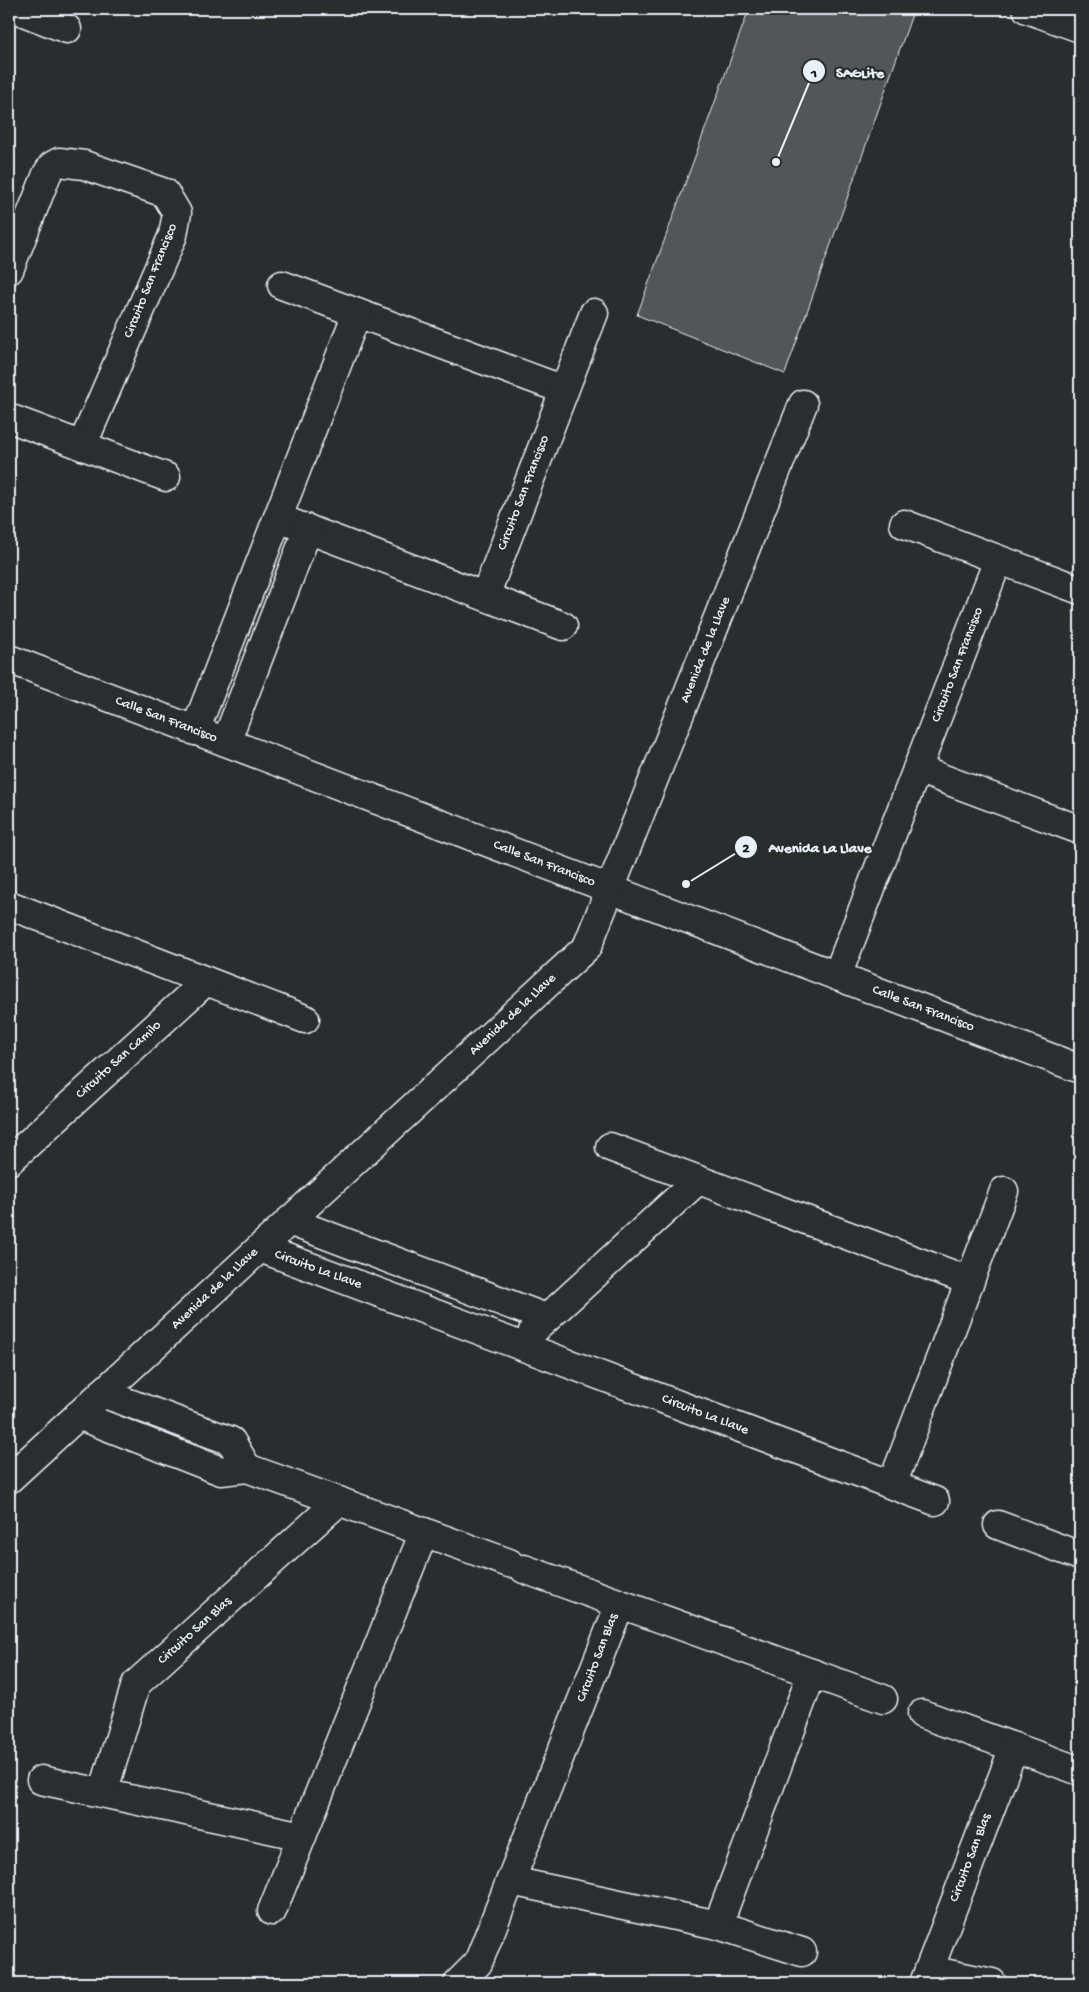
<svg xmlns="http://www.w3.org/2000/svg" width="1089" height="1992" font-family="'Gochi Hand',sans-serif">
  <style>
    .building { fill: #535759; stroke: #e8f1f8 }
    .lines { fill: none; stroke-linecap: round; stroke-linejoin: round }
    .minor-casing { stroke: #e8f1f8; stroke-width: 31 }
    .minor { stroke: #2a2d2e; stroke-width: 28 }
    .labels { text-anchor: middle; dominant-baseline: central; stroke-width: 4.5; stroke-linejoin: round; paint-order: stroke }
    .street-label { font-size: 14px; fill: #e8f1f8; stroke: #2a2d2e }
    .leader { fill: none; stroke: #e8f1f8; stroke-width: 2 }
    .callout-dot { fill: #e8f1f8; stroke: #2a2d2e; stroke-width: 2 }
    .mark-label { font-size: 15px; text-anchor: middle; font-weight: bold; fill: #111 }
    .callout-label { font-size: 15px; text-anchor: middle; font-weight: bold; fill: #e8f1f8; stroke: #2a2d2e; stroke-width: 4.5; stroke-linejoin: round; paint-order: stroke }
  </style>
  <rect width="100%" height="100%" fill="#2a2d2e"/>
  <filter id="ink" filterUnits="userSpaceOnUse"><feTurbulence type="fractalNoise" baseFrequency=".02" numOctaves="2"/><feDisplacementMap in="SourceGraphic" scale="10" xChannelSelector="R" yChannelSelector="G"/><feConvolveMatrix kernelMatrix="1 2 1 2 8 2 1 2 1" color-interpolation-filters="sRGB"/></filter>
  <g filter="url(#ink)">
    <!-- building -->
    <polygon class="building" points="749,9 914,9 785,374 637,315"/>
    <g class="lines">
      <!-- minor casing -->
      <g class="minor-casing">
        <g id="minor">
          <polyline points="16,9 67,29"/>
          <polyline points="1027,9 1080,28"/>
          <polyline points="9,270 47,174 52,166 59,162 84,165 165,193 177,213 173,235 82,446"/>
          <polyline points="282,285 564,390"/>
          <polyline points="9,418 166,477"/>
          <polyline points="278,518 563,626"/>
          <polyline points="904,524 1080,590"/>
          <polyline points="485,596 594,313"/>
          <polyline points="9,659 1080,1069"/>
          <polyline points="195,731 357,313"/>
          <polyline points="226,742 308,529"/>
          <polyline points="917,769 1080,830"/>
          <polyline points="9,905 305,1019"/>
          <polyline points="837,976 998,560"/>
          <polyline points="610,1147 970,1281"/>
          <polyline points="9,1161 206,981"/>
          <polyline points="289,1221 546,1318"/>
          <polyline points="260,1248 935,1501"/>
          <polyline points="533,1331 698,1180"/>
          <polyline points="102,1393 231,1441 247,1468"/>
          <polyline points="78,1415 221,1471 247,1468 509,1563"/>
          <polyline points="9,1479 587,947 803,404"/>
          <polyline points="892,1485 1004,1191"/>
          <polyline points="998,1525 1080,1556"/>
          <polyline points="524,1569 883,1699"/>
          <polyline points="922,1714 1080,1771"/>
          <polyline points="41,1780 302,1836"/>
          <polyline points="103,1793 136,1684 339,1501"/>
          <polyline points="511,1881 718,1925 802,1952"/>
          <polyline points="272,1911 424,1532"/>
          <polyline points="718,1925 812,1673"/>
          <polyline points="929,1970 992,1983"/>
          <polyline points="458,1983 478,1963 620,1604"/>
          <polyline points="924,1983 1014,1747"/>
        </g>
      </g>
      <!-- minor -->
      <use href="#minor" class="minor"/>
    </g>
  </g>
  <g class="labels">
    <!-- street labels -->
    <g class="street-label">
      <text transform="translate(151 281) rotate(-68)">Circuito San Francisco</text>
      <text transform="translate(524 493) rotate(-69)">Circuito San Francisco</text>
      <text transform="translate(706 650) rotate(-68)">Avenida de la Llave</text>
      <text transform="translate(958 665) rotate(-69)">Circuito San Francisco</text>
      <text transform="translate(166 720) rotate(21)">Calle San Francisco</text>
      <text transform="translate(544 864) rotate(21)">Calle San Francisco</text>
      <text transform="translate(923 1009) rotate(21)">Calle San Francisco</text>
      <text transform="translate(513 1015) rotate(-43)">Avenida de la Llave</text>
      <text transform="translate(119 1060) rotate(-42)">Circuito San Camilo</text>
      <text transform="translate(318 1270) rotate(20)">Circuito La Llave</text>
      <text transform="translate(215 1289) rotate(-43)">Avenida de la Llave</text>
      <text transform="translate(705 1415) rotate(21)">Circuito La Llave</text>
      <text transform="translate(195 1631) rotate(-42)">Circuito San Blas</text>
      <text transform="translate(598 1658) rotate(-69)">Circuito San Blas</text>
      <text transform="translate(971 1858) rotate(-69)">Circuito San Blas</text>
    </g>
  </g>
  <!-- callouts -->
  <path class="leader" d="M776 162L814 71M686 884L746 847"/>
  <g class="callout-dot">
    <circle cx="776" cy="162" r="5"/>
    <circle cx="686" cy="884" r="5"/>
    <circle cx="814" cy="71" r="12"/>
    <circle cx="746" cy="847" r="12"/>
  </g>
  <g class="mark-label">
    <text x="814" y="77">1</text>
    <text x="746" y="852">2</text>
  </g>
  <g class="callout-label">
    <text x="860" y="77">SAGLite</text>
    <text x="820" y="852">Avenida La Llave</text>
  </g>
  <!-- margin -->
  <rect width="1089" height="1992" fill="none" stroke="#2a2d2e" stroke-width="30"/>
  <rect x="15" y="15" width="1059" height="1962" fill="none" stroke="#e8f1f8" stroke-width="2" filter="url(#ink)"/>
</svg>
